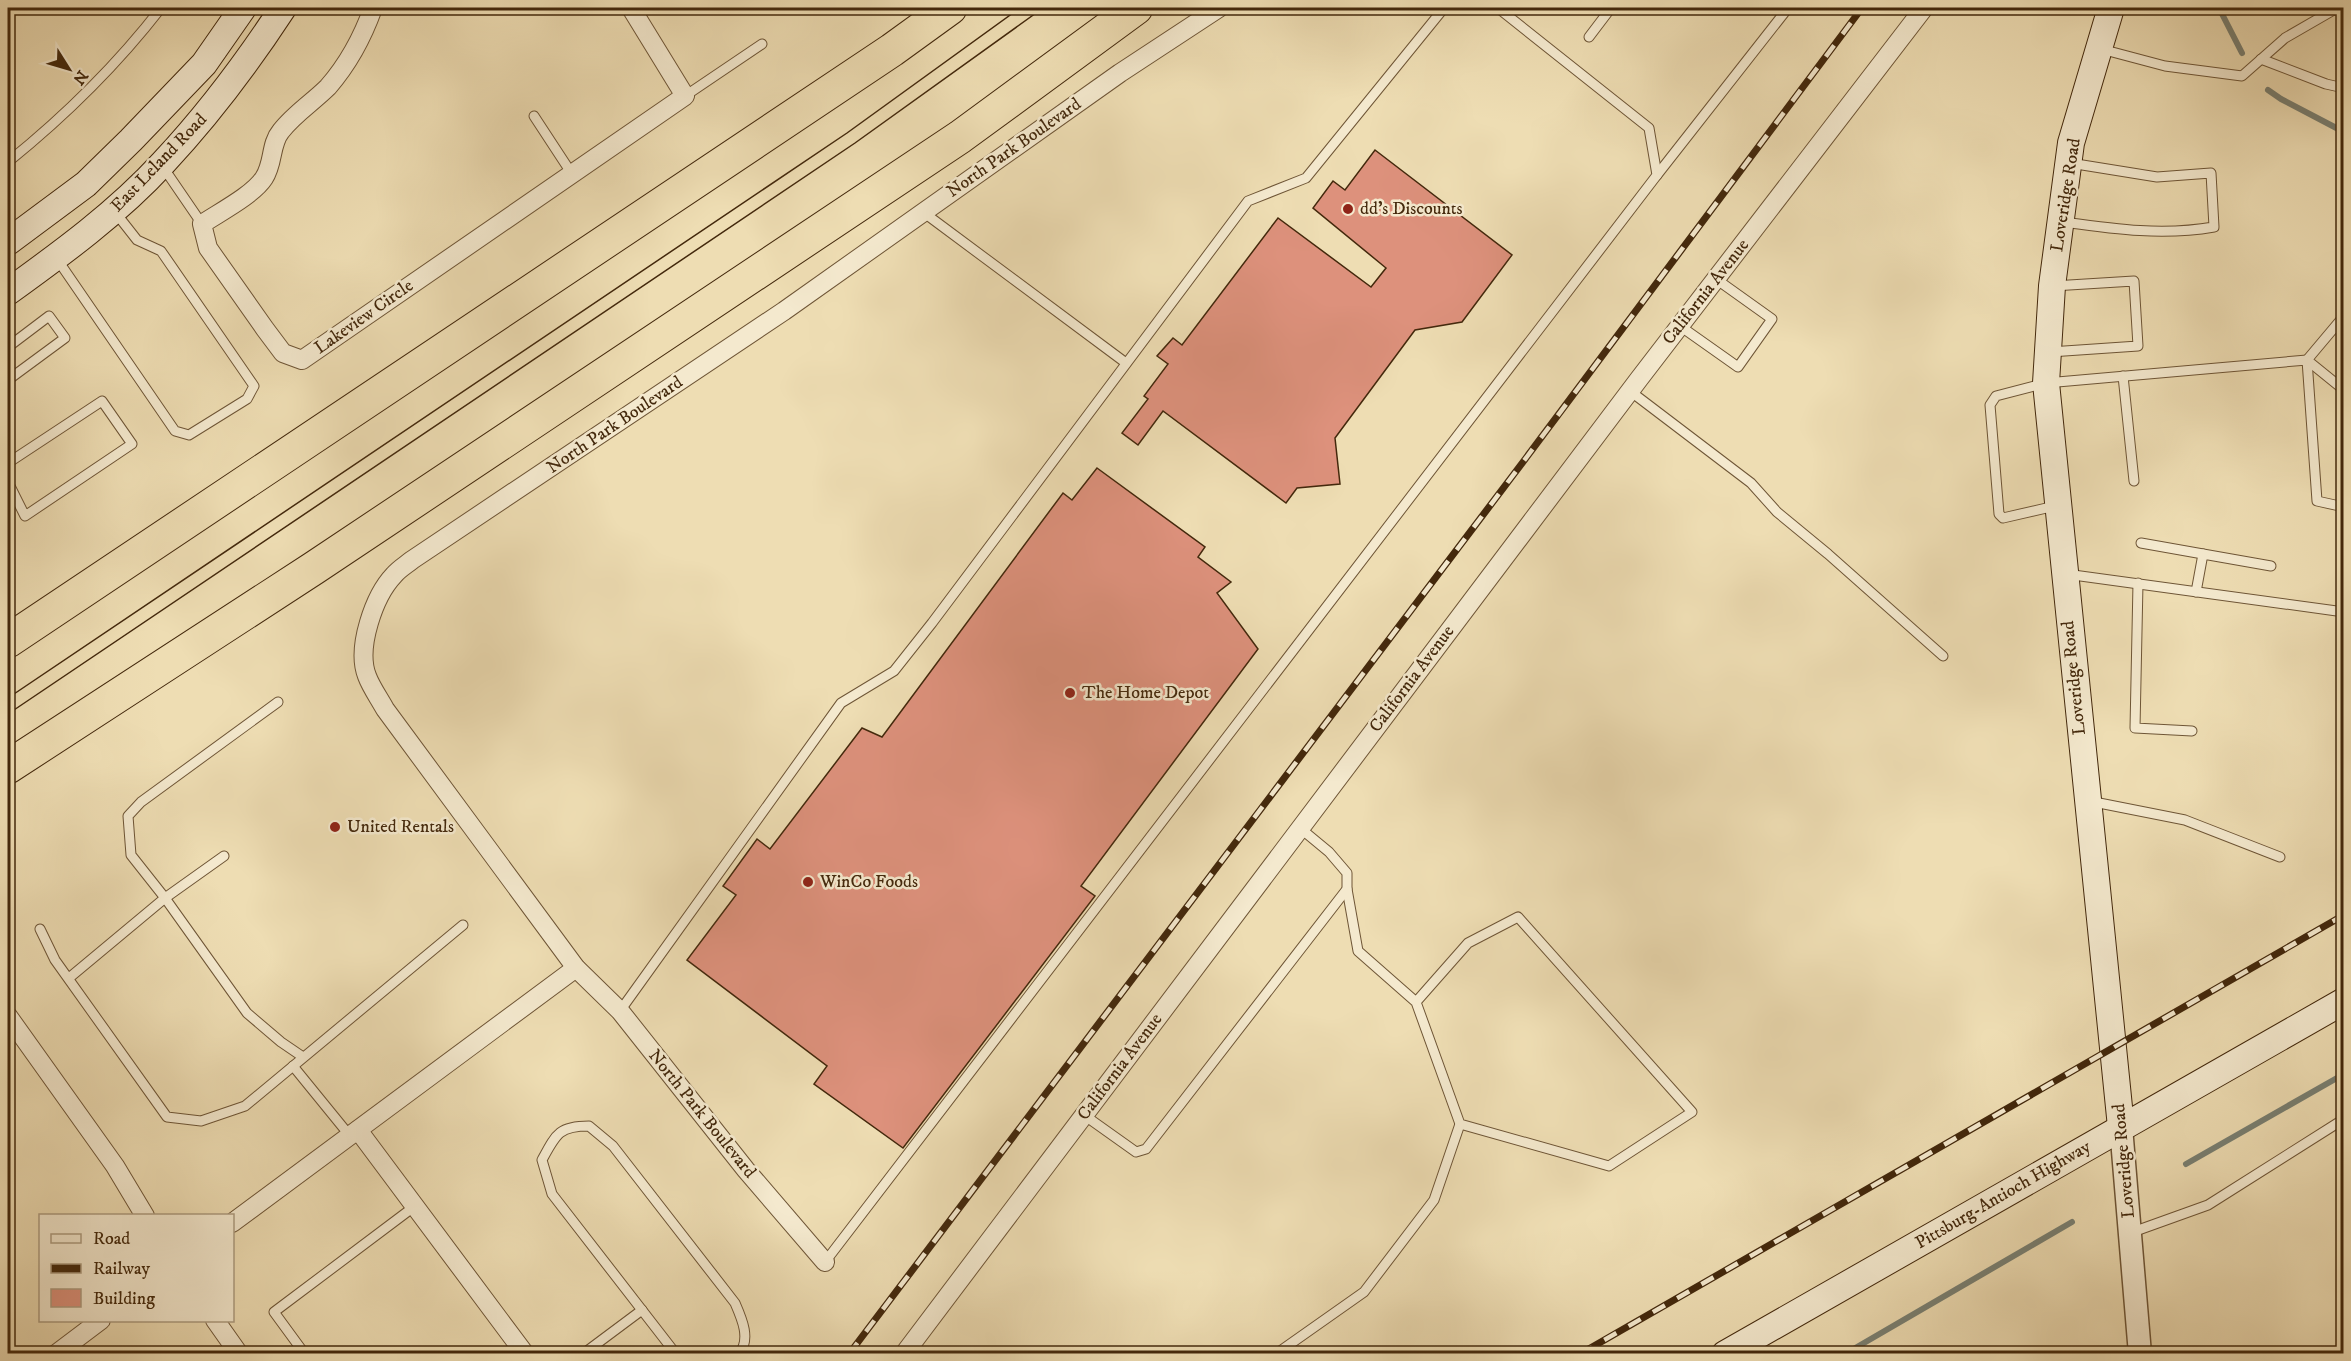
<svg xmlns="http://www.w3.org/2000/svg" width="2351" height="1361" font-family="'IM FELL DW Pica',serif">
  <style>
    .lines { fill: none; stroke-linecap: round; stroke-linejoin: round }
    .stream { stroke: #798073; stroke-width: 6 }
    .building { fill: #dd917c; stroke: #43280c; stroke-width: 1.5 }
    .service-casing { stroke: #6e5536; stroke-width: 11 }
    .minor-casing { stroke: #6e5536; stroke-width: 20 }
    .tertiary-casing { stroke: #6e5536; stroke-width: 25 }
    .secondary-casing { stroke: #43280c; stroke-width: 28 }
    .motorway-casing { stroke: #43280c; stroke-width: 35 }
    .service { stroke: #f4e9ce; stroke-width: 9 }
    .minor { stroke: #f4e9ce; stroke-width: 18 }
    .tertiary { stroke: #f4e9ce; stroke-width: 22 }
    .secondary { stroke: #f4e9ce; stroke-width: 26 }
    .motorway { stroke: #eeddb3; stroke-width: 33 }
    .tram { stroke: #43280c; stroke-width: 1.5 }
    .rail-casing { stroke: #43280c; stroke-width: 7 }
    .rail { stroke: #f4e9ce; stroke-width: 4.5; stroke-dasharray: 14; stroke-linecap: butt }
    .poi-dot { fill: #8f2418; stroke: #f4e9ce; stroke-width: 2 }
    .labels { text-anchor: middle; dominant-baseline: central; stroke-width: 5; stroke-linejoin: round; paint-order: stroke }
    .street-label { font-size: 18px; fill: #43280c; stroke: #f4e9ce }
    .poi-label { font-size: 18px; fill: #43280c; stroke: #f4e9ce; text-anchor: start }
  </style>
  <rect width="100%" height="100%" fill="#eeddb3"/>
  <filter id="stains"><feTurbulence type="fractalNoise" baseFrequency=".00333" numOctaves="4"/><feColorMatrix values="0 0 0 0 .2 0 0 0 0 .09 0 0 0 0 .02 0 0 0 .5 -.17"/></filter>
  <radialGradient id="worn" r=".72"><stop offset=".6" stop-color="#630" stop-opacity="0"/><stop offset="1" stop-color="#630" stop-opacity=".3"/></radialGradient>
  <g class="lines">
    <!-- stream -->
    <g class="stream">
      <polyline points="2219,8 2242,53"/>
      <polyline points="2268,90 2281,99 2344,132"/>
      <polyline points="2186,1164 2344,1074"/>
      <polyline points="1845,1354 2072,1222"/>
    </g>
  </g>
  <!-- building -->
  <g class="building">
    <polygon points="1375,150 1512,255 1462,322 1415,330 1335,438 1340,484 1297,488 1286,503 1163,411 1138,445 1122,433 1148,399 1144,396 1168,364 1157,356 1173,338 1182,345 1278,218 1371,287 1386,268 1313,208 1333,181 1345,190"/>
    <polygon points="1097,468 1205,547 1198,557 1231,582 1217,593 1258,649 1081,886 1095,896 903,1148 814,1084 827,1066 687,960 736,895 723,886 757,839 770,849 862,728 882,737 1063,493 1072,500"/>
  </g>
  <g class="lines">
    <!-- service casing -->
    <g class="service-casing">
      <g id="service">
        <polyline points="1589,37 1611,8"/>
        <polyline points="2101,49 2165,66 2242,76 2285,38 2337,8"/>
        <polyline points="2261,59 2326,84 2344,88"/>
        <polyline points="685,96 762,44"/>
        <polyline points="534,116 572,174"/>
        <path d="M8,162C65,116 116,66 161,8"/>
        <polyline points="163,167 202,224"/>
        <polyline points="1657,175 1788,8"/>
        <polyline points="923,212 1126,363"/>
        <path d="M2063,222C2114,229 2162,236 2214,227L2211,173L2157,177L2070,163"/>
        <polyline points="57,259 175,431 189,435 247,399 254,386 161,251 137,240 115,212"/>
        <polyline points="2344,316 2307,360 2344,390"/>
        <polyline points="1680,326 1738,367 1772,319 1716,279"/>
        <polyline points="8,347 49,316 65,338 8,380"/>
        <polyline points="2050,352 2138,346 2134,281 2053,286"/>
        <polyline points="2123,376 2134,481"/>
        <polyline points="1630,391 1751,483 1777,512 1828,554 1943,656"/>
        <polyline points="8,463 102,401 132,444 25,516 8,482"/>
        <polyline points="2055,506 2003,518 1999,514 1990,405 1996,396 2046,383 2307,360 2317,501 2344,507"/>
        <polyline points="2141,543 2203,554"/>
        <polyline points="2066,574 2344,612"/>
        <polyline points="2138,583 2135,728 2192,731"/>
        <polyline points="2196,592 2203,554 2271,566"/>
        <polyline points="2089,801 2185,820 2280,857"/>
        <polyline points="224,856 165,898 131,855 128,816 141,802 278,702"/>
        <polyline points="1347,889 1358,951 1416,1002 1468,943 1518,917 1692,1112 1609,1166 1460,1124 1416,1002"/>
        <polyline points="40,929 55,960 167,1117 201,1121 245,1106 463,925"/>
        <polyline points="69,978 165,898 247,1013 281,1042 303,1057"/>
        <polyline points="620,1011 841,703 894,671 932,623 1248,201 1306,178 1444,8"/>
        <polyline points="293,1066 350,1136"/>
        <polyline points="1084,1115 1136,1152 1146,1149 1347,889 1347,873 1329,852 1300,828"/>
        <polyline points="2130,1233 2208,1205 2344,1119"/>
        <polyline points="825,1262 1657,175 1649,128 1498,8"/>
        <polyline points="304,1353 274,1312 415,1206"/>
        <polyline points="583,1354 642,1310"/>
        <path d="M676,1354L552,1194L542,1160C556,1134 559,1126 589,1126L613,1146L735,1303C742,1319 751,1339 739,1354"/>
        <polyline points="1276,1354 1364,1292 1434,1200 1460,1124"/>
      </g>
    </g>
    <!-- minor casing -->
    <g class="minor-casing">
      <g id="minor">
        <path d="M373,8C363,36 348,64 328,87C313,102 294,114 281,131C270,144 274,163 264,178C253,195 220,212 202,224L208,248L265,329L283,353L302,360L685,96L631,8"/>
        <polyline points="8,1016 115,1166 145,1216"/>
        <polyline points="358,1130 525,1354"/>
        <polyline points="232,1223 576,968"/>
        <path d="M825,1262L746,1170L620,1011L576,968L385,709C379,698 371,687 367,676C356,648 374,596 394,575C399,569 406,565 412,560L784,311L1120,73L1219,8"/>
        <polyline points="215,1320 239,1354"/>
        <polyline points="56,1354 101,1320"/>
        <polyline points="904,1354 1639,379 1924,8"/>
      </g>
    </g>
    <!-- tertiary casing -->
    <g class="tertiary-casing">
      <polyline id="tertiary" points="2121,1127 2140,1354"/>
    </g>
    <!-- secondary casing -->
    <g class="secondary-casing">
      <g id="secondary">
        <polyline points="2111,8 2071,143 2052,286 2046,383 2121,1127"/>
        <polyline points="8,242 86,184 131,140 204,64 243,8"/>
        <path d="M8,292C62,253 117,213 163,163C208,115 247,63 283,8"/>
        <polyline points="1725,1354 2344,1001"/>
      </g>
    </g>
    <!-- motorway casing -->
    <g class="motorway-casing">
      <g id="motorway">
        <polyline points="8,641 892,50 950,8"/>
        <polyline points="8,767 314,568 960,137 1136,8"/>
      </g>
    </g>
    <!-- service -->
    <use href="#service" class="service"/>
    <!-- minor -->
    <use href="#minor" class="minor"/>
    <!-- tertiary -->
    <use href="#tertiary" class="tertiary"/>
    <!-- secondary -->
    <use href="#secondary" class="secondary"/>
    <!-- motorway -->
    <use href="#motorway" class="motorway"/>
    <!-- tram -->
    <g class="tram">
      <polyline points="8,698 847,133 1020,8"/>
      <polyline points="8,714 855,143 1043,8"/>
    </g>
    <!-- rail casing -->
    <g class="rail-casing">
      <g id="rail">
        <polyline points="849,1354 1523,462 1862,8"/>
        <polyline points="1580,1354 2344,915"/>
      </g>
    </g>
    <!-- rail -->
    <use href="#rail" class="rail"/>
  </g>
  <!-- markers -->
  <g class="poi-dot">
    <circle cx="1348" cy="209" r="6"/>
    <circle cx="1070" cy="693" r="6"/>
    <circle cx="335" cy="827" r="6"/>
    <circle cx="808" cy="882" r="6"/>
  </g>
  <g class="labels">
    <!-- street labels -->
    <g class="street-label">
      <text transform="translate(1014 148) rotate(-35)">North Park Boulevard</text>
      <text transform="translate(159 163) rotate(-46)">East Leland Road</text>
      <text transform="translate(2066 195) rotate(-81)">Loveridge Road</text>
      <text transform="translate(1706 292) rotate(-52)">California Avenue</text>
      <text transform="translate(364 317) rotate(-35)">Lakeview Circle</text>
      <text transform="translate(615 425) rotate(-34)">North Park Boulevard</text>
      <text transform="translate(2074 678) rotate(-96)">Loveridge Road</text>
      <text transform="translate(1412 679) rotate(-53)">California Avenue</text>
      <text transform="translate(1120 1067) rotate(-53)">California Avenue</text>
      <text transform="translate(702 1114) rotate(51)">North Park Boulevard</text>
      <text transform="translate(2124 1161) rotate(-95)">Loveridge Road</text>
      <text transform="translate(2003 1195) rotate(-30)">Pittsburg-Antioch Highway</text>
    </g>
    <!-- poi labels -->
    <g class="poi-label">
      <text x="1360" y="209">dd's Discounts</text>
      <text x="1082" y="693">The Home Depot</text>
      <text x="347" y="827">United Rentals</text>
      <text x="820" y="882">WinCo Foods</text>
    </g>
  </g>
  <!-- margin -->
  <rect width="2351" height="1361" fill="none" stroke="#eeddb3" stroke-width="30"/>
  <rect x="9" y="9" width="2333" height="1343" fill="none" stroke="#43280c" stroke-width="3"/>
  <rect x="15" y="15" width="2321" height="1331" fill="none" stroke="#43280c" stroke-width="1.5"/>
  <!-- legend -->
  <rect x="39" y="1214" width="195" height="108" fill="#f4e9ce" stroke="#ad9c80" stroke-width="1.5"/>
  <rect x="51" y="1234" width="30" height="9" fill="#f4e9ce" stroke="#ad9c80" stroke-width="1.5"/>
  <text x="93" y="1244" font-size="18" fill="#43280c">Road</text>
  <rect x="51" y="1264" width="30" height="9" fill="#43280c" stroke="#ad9c80" stroke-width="1.5"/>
  <text x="93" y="1274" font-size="18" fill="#43280c">Railway</text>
  <rect x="51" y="1289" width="30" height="18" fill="#dd917c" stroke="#ad9c80" stroke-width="1.5"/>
  <text x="93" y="1304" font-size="18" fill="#43280c">Building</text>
  <!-- north arrow -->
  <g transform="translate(69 69) rotate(127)" stroke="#f4e9ce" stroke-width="4.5" paint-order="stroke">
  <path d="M0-4.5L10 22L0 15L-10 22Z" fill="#43280c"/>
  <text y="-9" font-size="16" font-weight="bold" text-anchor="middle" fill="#43280c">N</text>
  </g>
  <rect width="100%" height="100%" filter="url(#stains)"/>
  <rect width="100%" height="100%" fill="url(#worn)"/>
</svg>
